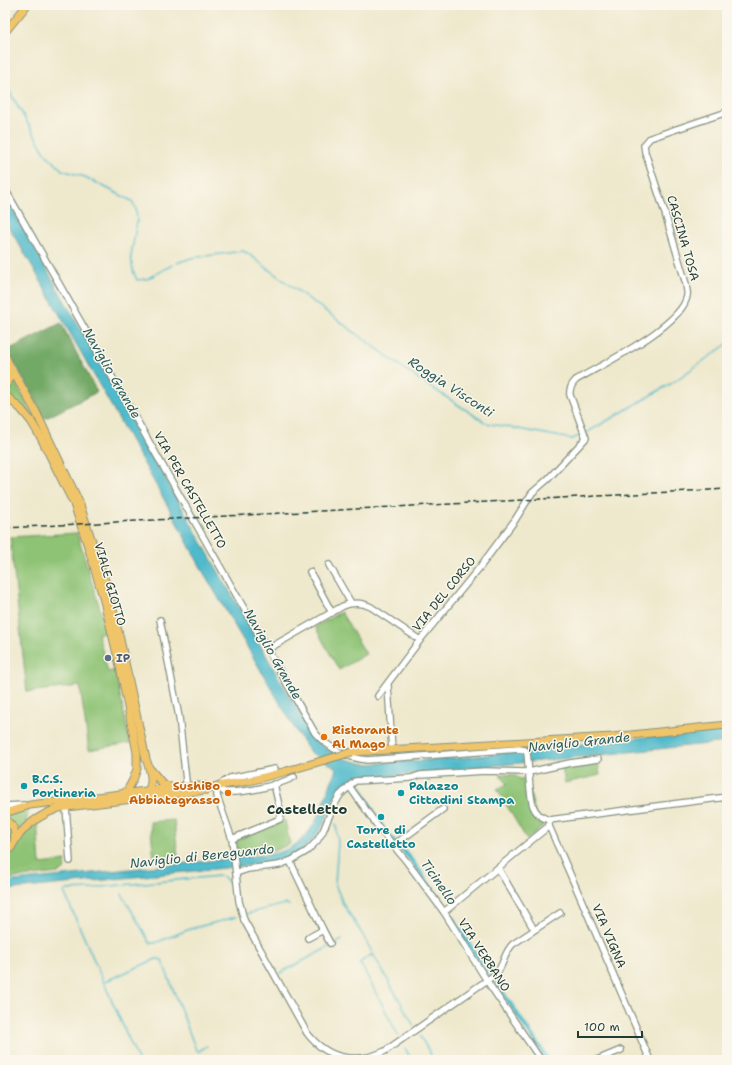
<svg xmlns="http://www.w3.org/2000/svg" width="732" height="1065" font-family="'Shantell Sans',sans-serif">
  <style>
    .green { fill: #8ec375; stroke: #568054 }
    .forest { fill: #72a966; stroke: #48734d }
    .water { fill: #4fbacb; stroke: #377c80 }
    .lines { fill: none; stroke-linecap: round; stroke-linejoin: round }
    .stream { stroke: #4fbacb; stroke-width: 1.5 }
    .canal { stroke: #4fbacb; stroke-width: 4.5 }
    .minor-casing { stroke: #869280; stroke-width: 8 }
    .major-casing { stroke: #869280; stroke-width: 9 }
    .minor { stroke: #fff; stroke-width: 5.5 }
    .major { stroke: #f0c469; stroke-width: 7 }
    .rail { stroke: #1f3d34; stroke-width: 1.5; stroke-dasharray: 6 3; stroke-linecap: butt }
    .major-bridge-casing { stroke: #869280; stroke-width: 9; stroke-linecap: butt }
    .major-bridge { stroke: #f0c469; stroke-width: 7 }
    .service-dot { fill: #5c6f8a; stroke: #fbf7ec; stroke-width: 1.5 }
    .food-dot { fill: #e8710a; stroke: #fbf7ec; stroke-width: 1.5 }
    .culture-dot { fill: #0f9aa8; stroke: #fbf7ec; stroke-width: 1.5 }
    .labels { text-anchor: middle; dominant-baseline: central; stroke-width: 3; stroke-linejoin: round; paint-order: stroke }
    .street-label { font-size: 12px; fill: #1f3d34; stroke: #fbf7ec }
    .service-label { font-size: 12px; font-weight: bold; fill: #4e5e75; stroke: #fbf7ec; text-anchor: start }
    .food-label { font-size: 12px; font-weight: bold; fill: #c56008; stroke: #fbf7ec; text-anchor: start }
    .culture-label { font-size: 12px; font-weight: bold; fill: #0d838f; stroke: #fbf7ec; text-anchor: start }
    .water-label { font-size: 13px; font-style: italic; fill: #2b5c5a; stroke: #fbf7ec }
    .quarter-label { font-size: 14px; font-weight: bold; fill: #1f3d34; stroke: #fbf7ec }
  </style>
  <rect width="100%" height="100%" fill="#fbf7ec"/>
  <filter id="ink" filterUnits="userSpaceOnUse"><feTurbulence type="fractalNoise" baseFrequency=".025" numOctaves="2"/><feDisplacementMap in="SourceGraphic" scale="8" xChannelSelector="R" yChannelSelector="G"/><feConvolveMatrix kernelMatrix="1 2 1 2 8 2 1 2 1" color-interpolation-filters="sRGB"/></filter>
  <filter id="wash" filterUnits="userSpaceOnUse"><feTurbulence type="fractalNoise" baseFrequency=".012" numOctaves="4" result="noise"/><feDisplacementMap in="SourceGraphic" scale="16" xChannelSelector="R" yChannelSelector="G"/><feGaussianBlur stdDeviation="0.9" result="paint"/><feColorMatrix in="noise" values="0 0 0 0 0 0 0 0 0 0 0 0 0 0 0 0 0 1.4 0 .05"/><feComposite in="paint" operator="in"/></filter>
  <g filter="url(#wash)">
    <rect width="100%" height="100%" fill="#eee8cc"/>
    <!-- green -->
    <g class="green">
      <polygon points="12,376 36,422 27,412 5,393 5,388"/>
      <polygon points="77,533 107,632 98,634 108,672 115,670 130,743 89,750 80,686 27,692 10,537"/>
      <polygon points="341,612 366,654 339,670 315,627"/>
      <polygon points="598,762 600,775 565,783 562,768"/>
      <polygon points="500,774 514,775 520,779 527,778 535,814 542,821 543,826 527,840 497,789 507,784"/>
      <polygon points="29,808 26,823 17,832 5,816"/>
      <polygon points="174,820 178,857 154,859 150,822"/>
      <polygon points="285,820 290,844 274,851 235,855 234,841"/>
      <polygon points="37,821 40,864 66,861 64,870 58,873 5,879 5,857 21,836"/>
      <path d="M5,824C13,832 13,840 5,848Z"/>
    </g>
    <!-- forest -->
    <polygon class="forest" points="61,323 97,392 44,419 8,350"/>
    <!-- water -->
    <path class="water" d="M5,196L308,729L319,743L326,748L345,759L365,764L459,758L727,728V742L412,774L368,777L356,775L335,796L324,823L314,839L297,854L288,859L275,862L234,867L5,890V882L266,855C314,849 320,811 335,772L336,768L310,752L301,739L205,575L165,501L31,264L5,221Z"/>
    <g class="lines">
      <!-- stream -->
      <g class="stream">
        <polyline points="5,84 45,153 62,170 85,177 132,201 136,209 137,221 131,256 133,271 137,280 147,279 172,265"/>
        <polyline points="5,240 5,242"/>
        <polyline points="177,263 191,258 243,251 249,254 268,269 417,378 486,423 572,439 582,435"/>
        <polyline points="586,433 672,383 727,344"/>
        <polyline points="336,824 338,842 335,884 343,904 361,932 373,954 359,963 363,968 398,1035"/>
        <polyline points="122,894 150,943 155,943 190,929 236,917"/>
        <polyline points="246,914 285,904 289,905"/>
        <polyline points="373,954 414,1026"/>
        <polyline points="280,973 342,940"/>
        <polyline points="106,981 156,959 158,959 162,960 196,1050 199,1051 207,1046"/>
        <polyline points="420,1036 434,1060"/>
        <polyline points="405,1048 411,1060"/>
        <polyline points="200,1055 202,1060"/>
        <polyline points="138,1060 64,892 67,890 92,889 101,887 219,876 224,877 228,882"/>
      </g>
      <!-- canal -->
      <g class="canal">
        <polyline points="357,783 384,830 408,856 417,868 444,905 473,951 490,975"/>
        <polyline points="495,981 548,1060"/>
      </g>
    </g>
  </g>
  <g filter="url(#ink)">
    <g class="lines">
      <!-- minor casing -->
      <g class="minor-casing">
        <g id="minor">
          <path d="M5,189L315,733C328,748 348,758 367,760L519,749L525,750L527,753C529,767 529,794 533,806C536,814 542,818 549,820L727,797"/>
          <polyline points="329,565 351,603"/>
          <polyline points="310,572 332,613"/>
          <polyline points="160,620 179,717 187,790"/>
          <path d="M268,649L343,606C353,602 361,602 371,607L420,640"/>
          <polyline points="388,685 392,750"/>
          <path d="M378,696L420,640L480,567L515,520L532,493L548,479L586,438L570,395C569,389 571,385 576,380C601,365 682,326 687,296C688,292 686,288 686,284L664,210L645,152L644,145L650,138L727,112"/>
          <polyline points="219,785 230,778 275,769"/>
          <path d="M217,786V796L232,839L239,901L244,920L307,1033C327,1059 355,1065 385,1051L496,974C504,965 504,952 513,944L560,913"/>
          <path d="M217,786L224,792C245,793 276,786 294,777"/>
          <polyline points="349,786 379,828 407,862 444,912 489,984 541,1060"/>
          <polyline points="5,806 24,805"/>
          <polyline points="66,807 70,861"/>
          <polyline points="549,820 549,826 581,899 650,1060"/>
          <polyline points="232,839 280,819 281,814 274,784"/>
          <polyline points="394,845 443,809"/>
          <polyline points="290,861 323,930 330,943"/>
          <polyline points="498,868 532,926"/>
          <polyline points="236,873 248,869 279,865 292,860 307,851 317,841 323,831 333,807 340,795 355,781 411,778 420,775 485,771 529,772 570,763 598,759"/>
          <polyline points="444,912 549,826"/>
          <polyline points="308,938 323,930"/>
          <polyline points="597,1060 621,1050"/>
        </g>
      </g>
      <!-- major casing -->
      <g class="major-casing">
        <g id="major">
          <polyline points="5,32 27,5"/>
          <path d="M5,356C11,367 14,376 5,386"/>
          <path d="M10,366L36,412L79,502L109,593L119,635L146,759C151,772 156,788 142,797"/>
          <polyline points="5,395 21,409 31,421 41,438 74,504 88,546 103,597 120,666 137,753 137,769 133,780 127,791 122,794"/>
          <polyline points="352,752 612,737 727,725"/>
          <polyline points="151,770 162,783 171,787"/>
          <polyline points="5,813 30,805 187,786 205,786"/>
          <polyline points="5,819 14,828 15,840"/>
          <path d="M5,854C12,849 13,843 18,836C29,822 42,814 59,808L206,790L217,786L249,781L287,771"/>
        </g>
      </g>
      <!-- minor -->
      <use href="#minor" class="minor"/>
      <!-- major -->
      <use href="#major" class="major"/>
      <!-- rail -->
      <polyline class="rail" points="5,528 727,489"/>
      <!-- major-bridge casing -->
      <g class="major-bridge-casing">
        <polyline id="major-bridge" points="287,771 352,752"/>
      </g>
      <!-- major-bridge -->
      <use href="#major-bridge" class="major-bridge"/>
    </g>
  </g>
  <!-- markers -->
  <circle class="service-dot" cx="108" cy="658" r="4"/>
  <g class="food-dot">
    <circle cx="324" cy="737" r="4"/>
    <circle cx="228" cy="793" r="4"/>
  </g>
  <g class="culture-dot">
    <circle cx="24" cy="786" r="4"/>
    <circle cx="401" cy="793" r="4"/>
    <circle cx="381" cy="817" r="4"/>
  </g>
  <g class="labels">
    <!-- street labels -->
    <g class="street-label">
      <text transform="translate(683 238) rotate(74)">CASCINA TOSA</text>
      <text transform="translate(190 490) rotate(60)">VIA PER CASTELLETTO</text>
      <text transform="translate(110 584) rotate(74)">VIALE GIOTTO</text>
      <text transform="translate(444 594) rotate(-51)">VIA DEL CORSO</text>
      <text transform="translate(609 936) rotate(67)">VIA VIGNA</text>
      <text transform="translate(484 955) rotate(57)">VIA VERBANO</text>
    </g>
    <!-- service labels -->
    <g class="service-label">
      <text x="116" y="658">IP</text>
    </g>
    <!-- food labels -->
    <g class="food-label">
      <text x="332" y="730">Ristorante<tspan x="332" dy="14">Al Mago</tspan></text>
      <text x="220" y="786" text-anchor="end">SushiBo<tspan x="220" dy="14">Abbiategrasso</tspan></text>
    </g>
    <!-- culture labels -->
    <g class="culture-label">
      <text x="32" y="779">B.C.S.<tspan x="32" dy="14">Portineria</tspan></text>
      <text x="409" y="786">Palazzo<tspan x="409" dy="14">Cittadini Stampa</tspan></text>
      <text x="381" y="830" text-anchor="middle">Torre di<tspan x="381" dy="14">Castelletto</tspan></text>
    </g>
    <!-- water labels -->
    <g class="water-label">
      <text transform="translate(112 373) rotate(60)">Naviglio Grande</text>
      <text transform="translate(451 387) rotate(33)">Roggia Visconti</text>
      <text transform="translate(273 654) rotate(60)">Naviglio Grande</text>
      <text transform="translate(579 742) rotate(-6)">Naviglio Grande</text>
      <text transform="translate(202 856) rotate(-6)">Naviglio di Bereguardo</text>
      <text transform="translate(439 882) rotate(55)">Ticinello</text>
    </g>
    <!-- quarter labels -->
    <g class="quarter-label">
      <text x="307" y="809">Castelletto</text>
    </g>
  </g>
  <!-- margin -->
  <rect width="732" height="1065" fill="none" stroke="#fbf7ec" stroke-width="20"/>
  <!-- scale -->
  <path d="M578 1031v6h64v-6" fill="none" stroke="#1f3d34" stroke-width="2"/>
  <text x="584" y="1031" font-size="12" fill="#1f3d34" stroke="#fbf7ec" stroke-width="3" paint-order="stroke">100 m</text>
</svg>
